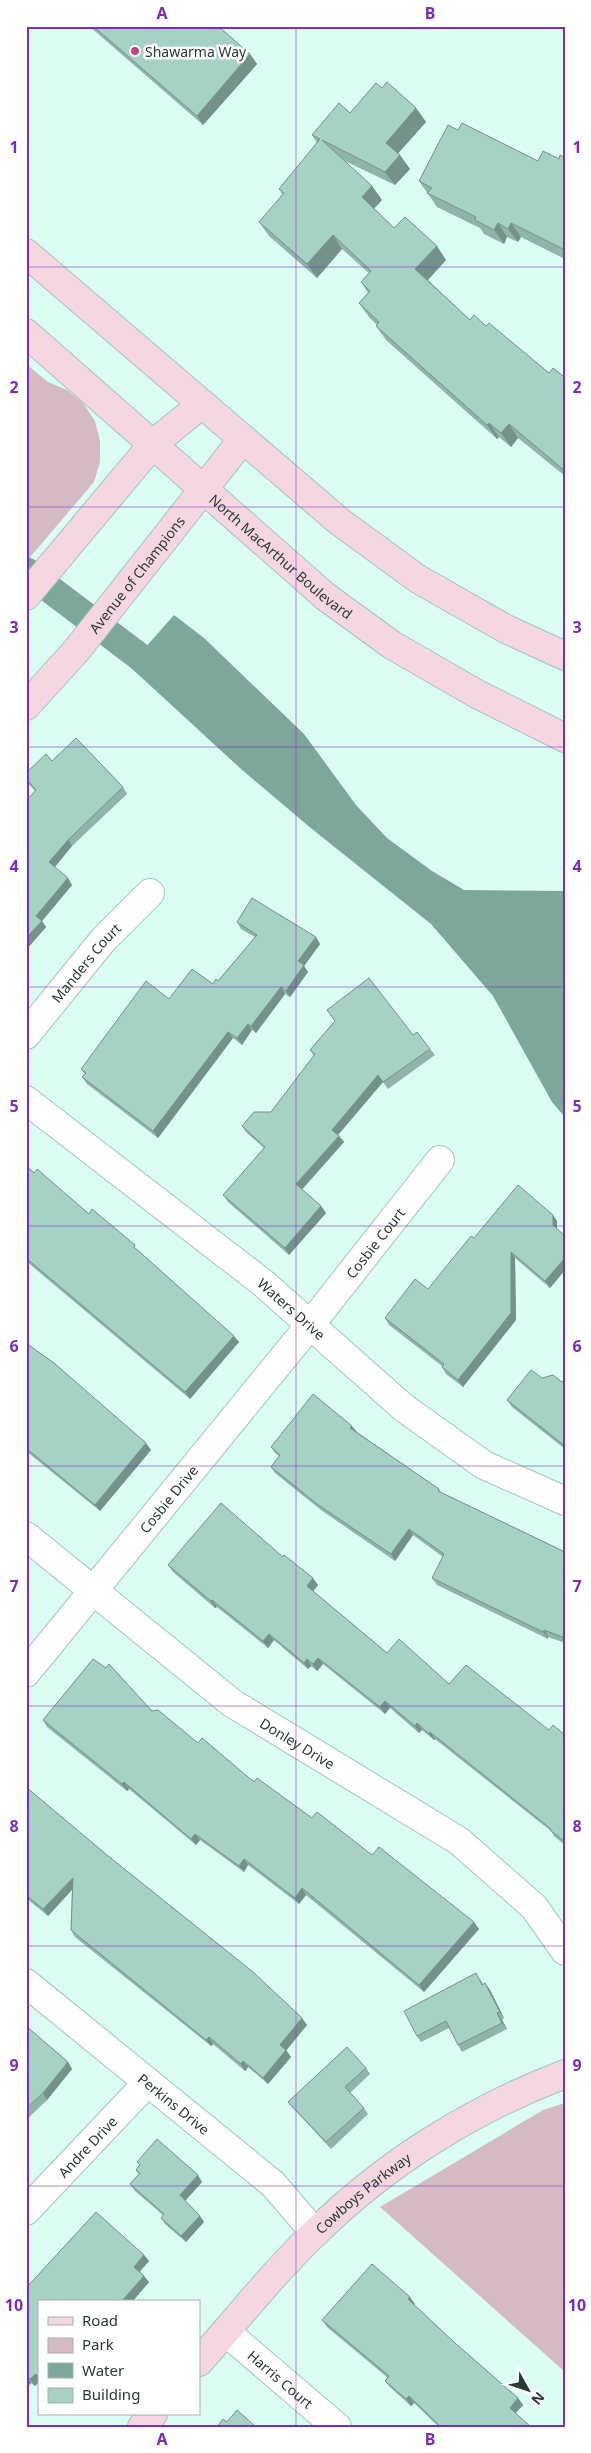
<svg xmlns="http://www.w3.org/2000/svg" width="591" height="2453" font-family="'Noto Sans',sans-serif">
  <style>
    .green { fill: #d4bbc3 }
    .water { fill: #7ea79c }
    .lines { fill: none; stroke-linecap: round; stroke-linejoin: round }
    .canal { stroke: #7ea79c; stroke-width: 28 }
    .street-casing { stroke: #a4c4bb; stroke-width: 30 }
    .secondary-casing { stroke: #a4c4bb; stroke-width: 30 }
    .street { stroke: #fff; stroke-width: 28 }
    .secondary { stroke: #f5d7e2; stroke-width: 28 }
    .wall { fill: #8fb4a9 }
    .shaded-wall { fill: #74928a }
    .building { fill: #a6d1c5; stroke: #74928a }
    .grid { fill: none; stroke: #7b2cbf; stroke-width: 1; stroke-opacity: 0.55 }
    .poi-dot { fill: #ca427f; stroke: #fff; stroke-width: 2 }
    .labels { text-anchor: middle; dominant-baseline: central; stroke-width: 5; stroke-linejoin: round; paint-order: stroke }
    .poi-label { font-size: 14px; fill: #2b3834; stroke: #fff; text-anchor: start }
    .street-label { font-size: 14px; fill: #2b3834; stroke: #fff }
    .neatline { fill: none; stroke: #7b2cbf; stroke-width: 2 }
    .grid-label { font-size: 16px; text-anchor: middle; font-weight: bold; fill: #7b2cbf }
  </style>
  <rect width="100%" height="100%" fill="#dbfdf3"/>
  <!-- green -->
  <g class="green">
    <polygon points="26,364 48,382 67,390 83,403 95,421 100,441 100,462 94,482 26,562"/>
    <polygon points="565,2103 565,2372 380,2207 543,2110"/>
  </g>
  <!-- water -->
  <polygon class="water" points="174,615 204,638 304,734 356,805 387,838 432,871 464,890 565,891 565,1117 552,1102 493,996 431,924 312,829 241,769 129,666"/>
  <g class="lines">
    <!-- canal -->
    <polyline class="canal" points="26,571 169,679"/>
    <!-- street casing -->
    <g class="street-casing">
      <g id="street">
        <path id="s1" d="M26,1035L103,940L150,893"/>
        <path id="s2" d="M26,1100L263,1283L404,1408L484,1465L565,1501"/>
        <path id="s3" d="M26,1536L232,1703L459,1841L534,1907L565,1951"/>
        <path id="s4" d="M26,1673L310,1325L440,1160"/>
        <path id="s5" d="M26,1983L273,2184L315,2233"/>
        <path id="s6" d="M26,2211L148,2082"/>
        <path id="s7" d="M226,2332L337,2427"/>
      </g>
    </g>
    <!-- secondary casing -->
    <g class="secondary-casing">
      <g id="secondary">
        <polyline points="26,253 340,522 418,579 506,629 565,656"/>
        <path id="s8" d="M26,333L326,597L392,645L477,694L565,738"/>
        <polyline points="26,596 153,444 202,404"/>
        <path id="s9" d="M26,706L76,651L243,439"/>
        <path id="s10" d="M199,2362C237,2319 274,2272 316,2232C386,2163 473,2109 565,2074"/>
        <polyline points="142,2427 153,2414"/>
      </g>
    </g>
    <!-- street -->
    <use href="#street" class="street"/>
    <!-- secondary -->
    <use href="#secondary" class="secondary"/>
  </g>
  <!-- wall -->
  <g class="wall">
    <polygon points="89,26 218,26 250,54 257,64 203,125"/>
    <polygon points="382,88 416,108 426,122 398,153 410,169 395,185 343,160 372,186 382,200 374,208 394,228 446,260 428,280 470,320 486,326 549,373 563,376 565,374 565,476 518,438 511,447 499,437 497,439 386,340 376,326 377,325 369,317 359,303 368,293 361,282 369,273 342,249 317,278 269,236 259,222 283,195 279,189 317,143 312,135 350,113"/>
    <polygon points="458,130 538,161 565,158 565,259 521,237 518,242 507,237 504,244 484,234 480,228 437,207 419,181"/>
    <polygon points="52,761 123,787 127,794 72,846 55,867 72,885 42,921 46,927 26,950 26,801 35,791 26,781 26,773"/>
    <polygon points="237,922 320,944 304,966 308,972 290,997 285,994 256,1033 252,1030 242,1045 233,1038 158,1138 87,1084 82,1077 85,1074 81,1069 169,999 213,984 218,981 255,937 241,929"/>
    <polygon points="327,1010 413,1035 430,1049 435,1055 388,1089 383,1082 338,1135 344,1142 302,1190 321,1206 326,1213 289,1255 228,1202 223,1195 264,1148 246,1132 242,1126 271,1112 314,1056 310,1050 335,1021"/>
    <polygon points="26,1166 140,1252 239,1342 190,1399 26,1261"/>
    <polygon points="557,1221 557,1229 565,1236 565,1270 550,1288 515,1258 516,1320 463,1387 446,1374 442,1367 442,1366 389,1325 385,1318 428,1289 474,1238"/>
    <polygon points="26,1343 151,1450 100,1511 26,1451"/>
    <polygon points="542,1378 562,1382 565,1379 565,1449 512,1407 507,1400"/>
    <polygon points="357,1432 439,1489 441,1493 565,1552 565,1643 548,1637 548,1639 437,1585 432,1578 443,1557 413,1535 395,1561 321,1510 275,1473 271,1467 279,1456 275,1453 271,1447"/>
    <polygon points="283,1557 318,1585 313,1591 387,1653 449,1684 549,1730 565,1735 565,1845 555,1837 551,1831 435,1739 434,1740 422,1730 419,1733 390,1708 385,1714 323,1664 317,1671 311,1666 308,1669 274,1640 268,1648 217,1607 215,1608 173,1572 168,1565"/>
    <polygon points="152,1711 254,1782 372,1855 479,1929 424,1992 306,1895 299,1904 248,1865 244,1872 200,1840 196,1845 129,1789 127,1791 47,1727 43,1720"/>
    <polygon points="26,1787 307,2025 286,2050 291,2057 268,2084 248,2067 245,2071 213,2044 211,2046 75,1937 71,1930 72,1890 48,1916 26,1898"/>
    <polygon points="480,1979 483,1984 485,1983 490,1990 504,2018 502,2020 507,2029 462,2052 458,2045 449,2028 421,2042 417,2036"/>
    <polygon points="26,2026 68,2062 72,2069 47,2100 26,2120"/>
    <polygon points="366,2068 370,2074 350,2093 364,2108 368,2114 331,2149 293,2108 288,2102"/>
    <polygon points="137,2162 202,2182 185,2201 200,2216 204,2222 186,2242 165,2224 161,2218 163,2215 135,2191 130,2184 139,2174 136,2170 140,2165"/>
    <polygon points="144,2255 149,2261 140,2272 149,2282 132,2302 39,2302 39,2382 35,2386 31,2383 26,2388 26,2288"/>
    <polygon points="415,2304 414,2305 455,2343 518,2398 523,2405 515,2413 531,2427 439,2427 414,2403 411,2406 390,2387 385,2381 388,2378 327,2327 322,2320"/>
  </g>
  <!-- shaded-wall -->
  <g class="shaded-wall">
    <polygon points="250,54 257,64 203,125 197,116"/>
    <polygon points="416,108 426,122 395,157 386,143"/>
    <polygon points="400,155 410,169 395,185 385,172"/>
    <polygon points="372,186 382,200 372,211 362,197"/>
    <polygon points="498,223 507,237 504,244 494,230"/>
    <polygon points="511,223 521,237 518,242 508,229"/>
    <polygon points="333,235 342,249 317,278 307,264"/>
    <polygon points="437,246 446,260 425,283 415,269"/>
    <polygon points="489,423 499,437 497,439 487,425"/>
    <polygon points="509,424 518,438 511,447 501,433"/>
    <polygon points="68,840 72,846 53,869 49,862"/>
    <polygon points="68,878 72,885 42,921 46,927 26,950 26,938 36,916"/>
    <polygon points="316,937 320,944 304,966 308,972 290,997 286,991 298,961"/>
    <polygon points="281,987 285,994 256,1033 251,1026"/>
    <polygon points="248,1024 252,1030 242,1045 237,1038"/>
    <polygon points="228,1032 233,1038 158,1138 153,1131"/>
    <polygon points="378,1075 383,1082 337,1136 332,1130"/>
    <polygon points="339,1136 344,1142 300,1191 296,1184"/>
    <polygon points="321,1206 326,1213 289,1255 285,1248"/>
    <polygon points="553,1215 557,1221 557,1231 553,1225"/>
    <polygon points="511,1252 515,1258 516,1320 463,1387 458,1380"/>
    <polygon points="565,1258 565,1270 550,1288 545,1281"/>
    <polygon points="234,1336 239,1342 190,1399 185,1392"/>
    <polygon points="352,1426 357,1432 355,1435 350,1428"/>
    <polygon points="146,1443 151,1450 100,1511 95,1505"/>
    <polygon points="409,1529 413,1535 395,1561 391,1554"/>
    <polygon points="313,1578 318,1585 312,1593 307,1586"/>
    <polygon points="212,1600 217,1607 215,1608 211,1601"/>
    <polygon points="544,1630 548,1637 548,1639 543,1632"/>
    <polygon points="269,1634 274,1640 268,1648 263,1641"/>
    <polygon points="318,1658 323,1664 317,1671 313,1664"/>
    <polygon points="307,1659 311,1666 308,1669 304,1663"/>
    <polygon points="385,1701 390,1708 385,1714 380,1707"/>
    <polygon points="417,1723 422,1730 419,1733 415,1726"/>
    <polygon points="430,1732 435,1739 434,1740 429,1734"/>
    <polygon points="124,1782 129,1789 127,1791 122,1784"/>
    <polygon points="195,1834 200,1840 196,1845 191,1839"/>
    <polygon points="244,1859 248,1865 244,1872 239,1866"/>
    <polygon points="73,1878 77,1884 48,1916 43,1909"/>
    <polygon points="302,1888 306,1895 299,1904 295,1898"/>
    <polygon points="474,1922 479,1929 424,1992 419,1985"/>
    <polygon points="485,1983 490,1990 504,2018 500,2012"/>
    <polygon points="497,2013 502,2020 507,2029 502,2023"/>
    <polygon points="302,2018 307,2025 285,2052 280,2045"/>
    <polygon points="209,2037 213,2044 211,2046 206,2040"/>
    <polygon points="286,2050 291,2057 268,2084 263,2078"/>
    <polygon points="243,2061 248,2067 245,2071 241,2064"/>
    <polygon points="68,2062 72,2069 47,2100 43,2093"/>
    <polygon points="198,2175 202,2182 184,2202 180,2195"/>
    <polygon points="200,2216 204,2222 186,2242 181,2236"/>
    <polygon points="144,2255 149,2261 138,2273 134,2267"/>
    <polygon points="144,2276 149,2282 132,2302 121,2302"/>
    <polygon points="410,2297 415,2304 413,2306 408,2299"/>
    <polygon points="36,2374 39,2378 39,2382 35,2386 30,2379"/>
    <polygon points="27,2376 31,2383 26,2388 26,2377"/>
    <polygon points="409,2396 414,2403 411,2406 406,2399"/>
    <polygon points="518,2398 523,2405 514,2415 510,2408"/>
  </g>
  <!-- building -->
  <g class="building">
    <polygon points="93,26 218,26 250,54 197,116"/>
    <polygon points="387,82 416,108 386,143 400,155 385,172 322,140 372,186 362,197 394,228 405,217 437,246 415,269 470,320 474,315 486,326 489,323 549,373 553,368 563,376 565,374 565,471 509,424 501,433 489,423 487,425 376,326 379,322 359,303 370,291 361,282 371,271 333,235 307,264 259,222 284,193 279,189 320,139 312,135 339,103 350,113 376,83 382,88"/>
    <polygon points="462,123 538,161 543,151 559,159 560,155 565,158 565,250 511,223 508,229 498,223 494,230 475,220 476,217 427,193 432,188 419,181 448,125 458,130"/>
    <polygon points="76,738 123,787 68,840 49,862 68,878 36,916 42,921 26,938 26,801 36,790 26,779 26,773 46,754 52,761"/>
    <polygon points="252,898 316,937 298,961 304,965 286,991 281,987 251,1026 248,1024 237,1038 228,1032 153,1131 82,1077 86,1073 81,1069 146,981 169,999 192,969 213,984 216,979 218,981 257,935 237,922"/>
    <polygon points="369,978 413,1035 417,1032 430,1049 383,1082 378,1075 332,1130 339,1136 296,1184 321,1206 285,1248 223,1195 265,1147 242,1126 254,1112 271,1112 315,1054 310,1050 335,1021 327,1010"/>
    <polygon points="26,1166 34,1173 37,1169 89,1214 92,1209 135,1245 134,1247 234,1336 185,1392 26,1258"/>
    <polygon points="518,1185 553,1215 553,1225 565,1236 565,1258 545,1281 511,1252 511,1313 458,1380 442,1367 444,1364 385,1318 415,1279 428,1289 471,1236 474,1238"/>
    <polygon points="26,1343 54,1363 146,1443 95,1505 26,1448"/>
    <polygon points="531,1370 542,1378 553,1375 562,1382 565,1379 565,1446 507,1400"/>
    <polygon points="313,1394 352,1426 350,1428 439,1489 438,1491 565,1552 565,1638 544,1630 543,1632 432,1578 444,1554 409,1529 391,1554 317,1504 271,1467 280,1455 271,1447"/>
    <polygon points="221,1503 283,1557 284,1555 313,1578 307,1586 387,1653 399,1639 449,1684 466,1665 549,1730 553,1725 565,1735 565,1842 550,1830 551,1829 430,1732 429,1734 417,1723 415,1726 385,1701 380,1707 318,1658 313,1664 307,1659 304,1663 269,1634 263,1641 212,1600 211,1601 168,1565"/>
    <polygon points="93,1659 106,1668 109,1664 152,1711 158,1710 198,1743 202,1738 254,1782 257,1778 312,1818 317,1812 372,1855 379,1847 474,1922 419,1985 302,1888 295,1898 244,1859 239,1866 195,1834 191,1839 124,1782 122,1784 43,1720"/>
    <polygon points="26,1787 107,1855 253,1972 302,2018 280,2045 286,2050 263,2078 243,2061 241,2064 209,2037 206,2040 71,1930 73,1878 43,1909 26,1895"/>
    <polygon points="476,1973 482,1985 485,1983 500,2012 497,2013 502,2023 458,2045 446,2021 417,2036 404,2011"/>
    <polygon points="26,2026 68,2062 43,2093 26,2109"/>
    <polygon points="347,2047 366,2068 345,2087 364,2108 326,2142 288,2102"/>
    <polygon points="157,2139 198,2175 180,2195 200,2216 181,2236 161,2218 164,2214 130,2184 140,2173 136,2170 140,2165 137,2162"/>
    <polygon points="96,2212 144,2255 134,2267 144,2276 121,2302 39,2302 39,2377 36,2374 30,2379 26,2377 26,2288"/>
    <polygon points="372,2264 410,2297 408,2299 455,2343 518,2398 510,2408 531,2427 441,2427 409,2396 406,2399 385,2381 389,2376 322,2320"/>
    <polygon points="237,2410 256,2427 217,2427 223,2419 227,2422"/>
  </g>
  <!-- grid -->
  <path class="grid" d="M296,26V2427M26,267H565M26,507H565M26,747H565M26,987H565M26,1226H565M26,1466H565M26,1706H565M26,1946H565M26,2186H565"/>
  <!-- markers -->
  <circle class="poi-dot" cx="135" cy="51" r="5"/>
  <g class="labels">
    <!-- poi labels -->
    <g class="poi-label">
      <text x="145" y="51">Shawarma Way</text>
    </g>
    <!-- street labels -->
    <g class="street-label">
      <text stroke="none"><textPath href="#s8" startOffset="339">North MacArthur Boulevard</textPath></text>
      <text stroke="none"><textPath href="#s9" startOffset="172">Avenue of Champions</textPath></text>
      <text stroke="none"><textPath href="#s1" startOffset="94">Manders Court</textPath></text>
      <text stroke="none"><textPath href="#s4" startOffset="554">Cosbie Court</textPath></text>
      <text stroke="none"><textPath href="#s2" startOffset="338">Waters Drive</textPath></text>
      <text stroke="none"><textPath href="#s4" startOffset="225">Cosbie Drive</textPath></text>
      <text stroke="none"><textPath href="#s3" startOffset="342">Donley Drive</textPath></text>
      <text stroke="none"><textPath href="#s5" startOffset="191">Perkins Drive</textPath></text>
      <text stroke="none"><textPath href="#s6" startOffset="89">Andre Drive</textPath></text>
      <text stroke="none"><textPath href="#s10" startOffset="236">Cowboys Parkway</textPath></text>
      <text stroke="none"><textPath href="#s7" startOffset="72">Harris Court</textPath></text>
    </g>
  </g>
  <!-- border -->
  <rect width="591" height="2453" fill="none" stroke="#ffffff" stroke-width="55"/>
  <!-- legend -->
  <rect x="38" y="2300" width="162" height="115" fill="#ffffff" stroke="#aaafae"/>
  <rect x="48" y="2317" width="25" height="8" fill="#f5d7e2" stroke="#aaafae"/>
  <text x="82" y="2326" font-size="15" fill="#2b3834">Road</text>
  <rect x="48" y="2338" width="25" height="15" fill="#d4bbc3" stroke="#aaafae"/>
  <text x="82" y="2350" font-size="15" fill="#2b3834">Park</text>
  <rect x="48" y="2363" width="25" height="15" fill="#7ea79c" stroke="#aaafae"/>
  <text x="82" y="2376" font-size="15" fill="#2b3834">Water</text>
  <rect x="48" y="2388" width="25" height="15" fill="#a6d1c5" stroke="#aaafae"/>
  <text x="82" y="2400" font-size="15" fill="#2b3834">Building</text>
  <!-- north arrow -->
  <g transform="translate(528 2390) rotate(130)" stroke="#ffffff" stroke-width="4" paint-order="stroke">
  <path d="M0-4L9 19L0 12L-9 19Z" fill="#2b3834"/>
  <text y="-8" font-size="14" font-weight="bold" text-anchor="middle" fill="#2b3834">N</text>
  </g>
  <rect x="28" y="28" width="536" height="2398" class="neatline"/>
  <g class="grid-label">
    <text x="162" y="19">A</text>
    <text x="430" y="19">B</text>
    <text x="14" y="153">1</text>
    <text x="577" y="153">1</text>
    <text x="14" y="393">2</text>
    <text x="577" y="393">2</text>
    <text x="14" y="633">3</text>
    <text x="577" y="633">3</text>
    <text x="14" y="872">4</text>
    <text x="577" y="872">4</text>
    <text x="14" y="1112">5</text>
    <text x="577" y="1112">5</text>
    <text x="14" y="1352">6</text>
    <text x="577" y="1352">6</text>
    <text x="14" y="1592">7</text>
    <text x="577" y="1592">7</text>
    <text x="14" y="1832">8</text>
    <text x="577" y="1832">8</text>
    <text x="14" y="2071">9</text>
    <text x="577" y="2071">9</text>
    <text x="14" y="2311">10</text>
    <text x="577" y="2311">10</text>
    <text x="162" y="2445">A</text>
    <text x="430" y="2445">B</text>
  </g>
</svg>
